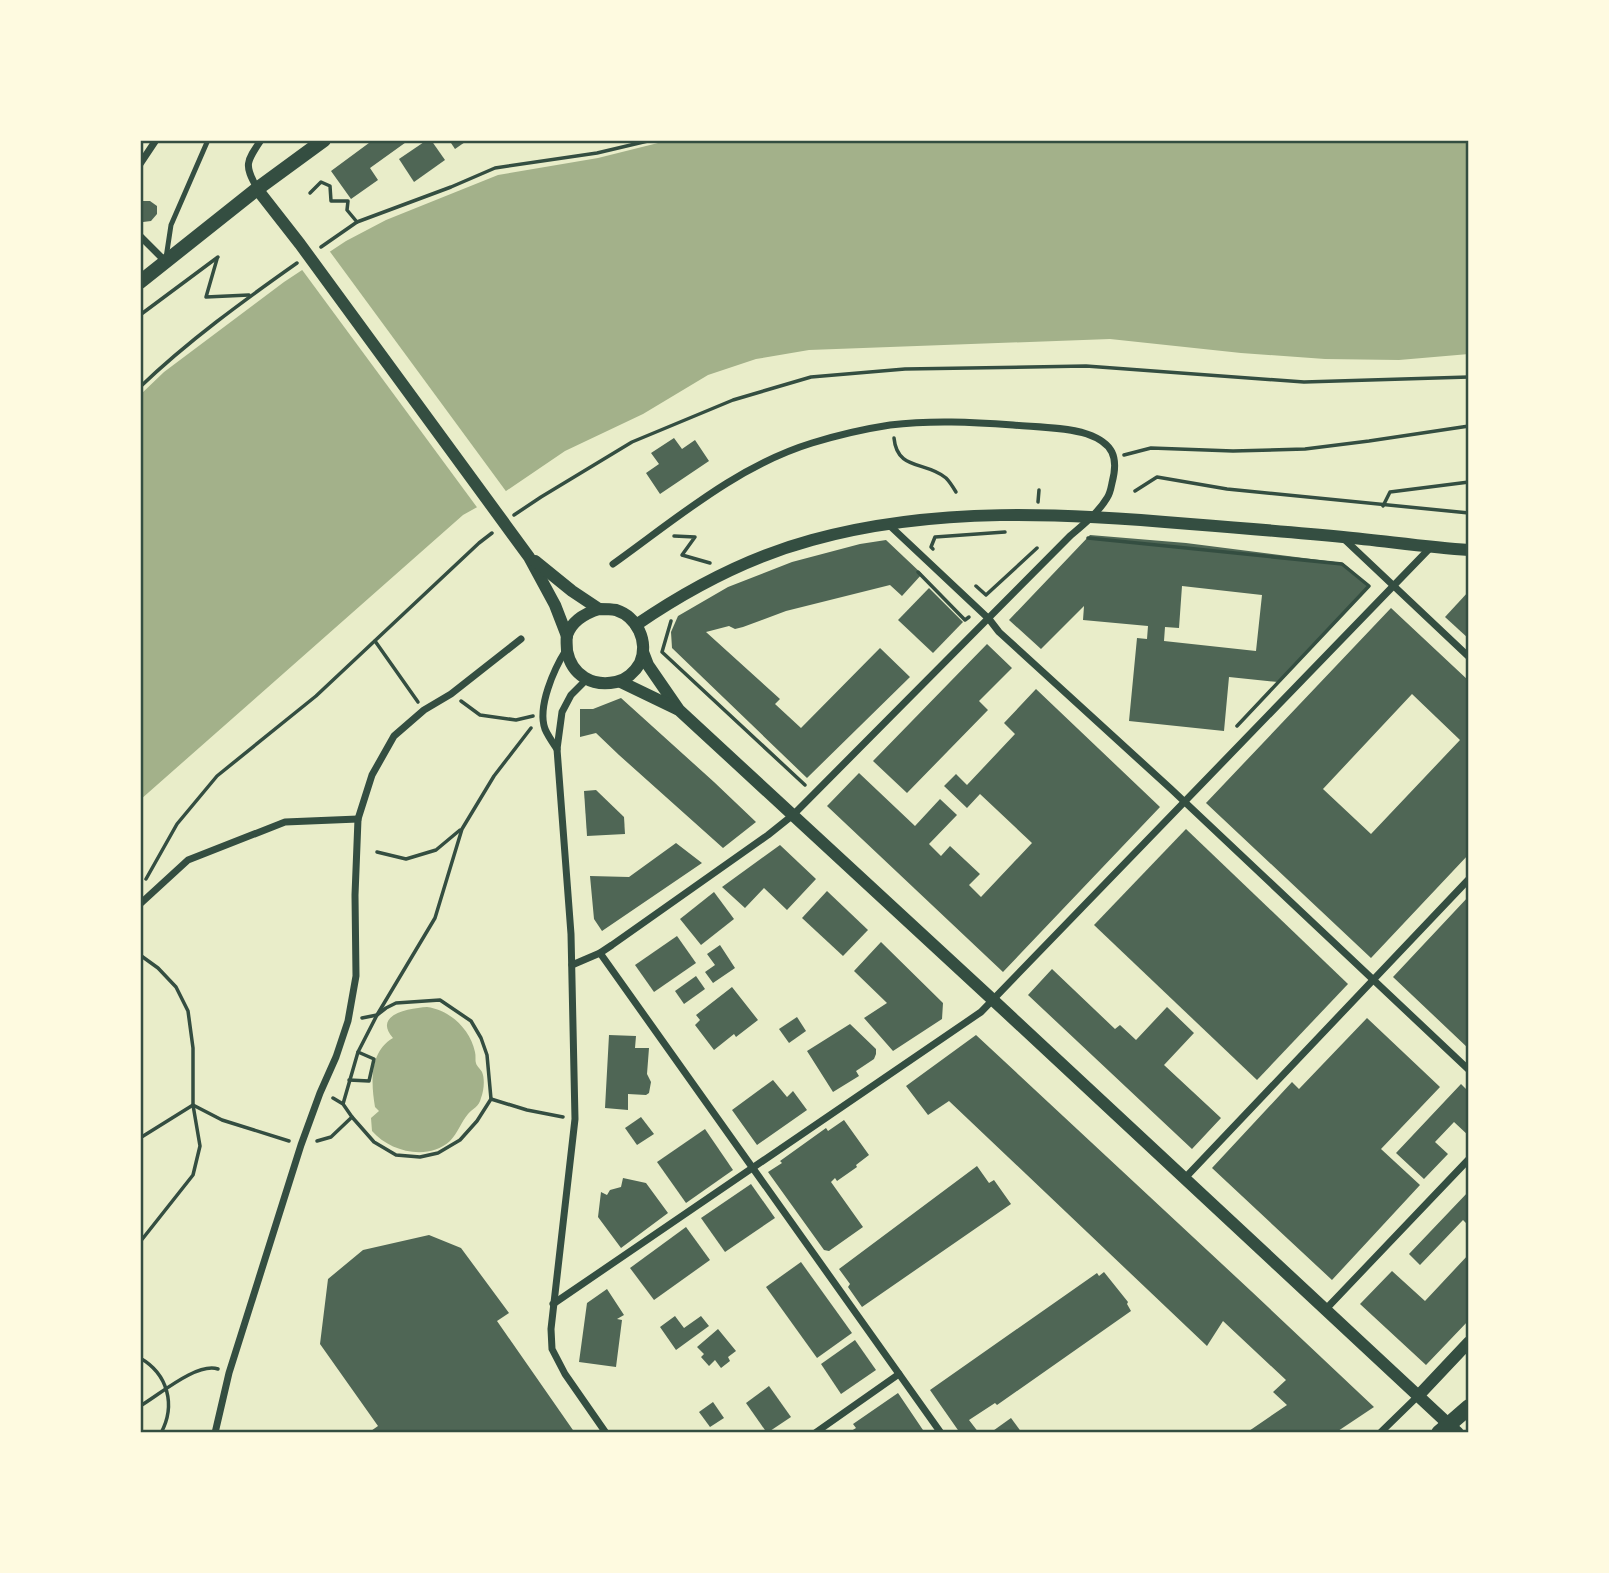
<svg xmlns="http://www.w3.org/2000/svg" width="1609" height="1573" font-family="'Noto Sans',sans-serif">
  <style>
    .water { fill: #a3b18a }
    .pier { fill: #e9edc9 }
    .building { fill: #4f6655; fill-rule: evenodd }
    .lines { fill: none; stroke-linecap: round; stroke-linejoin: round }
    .path { stroke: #344e41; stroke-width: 3.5 }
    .service { stroke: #344e41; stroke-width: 5 }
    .minor { stroke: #344e41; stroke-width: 7 }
    .tertiary { stroke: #344e41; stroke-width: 12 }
    .secondary { stroke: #344e41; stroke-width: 14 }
    .primary { stroke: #344e41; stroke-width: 16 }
    .neatline { fill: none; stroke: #344e41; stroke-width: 2.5 }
  </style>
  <rect width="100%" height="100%" fill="#e9edc9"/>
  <!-- water -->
  <g class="water">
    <polygon points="670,140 1469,140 1469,354 1399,360 1325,359 1241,353 1110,339 809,350 756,359 708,375 643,414 565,451 506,491 463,515 140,800 140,395 164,372 284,282 346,241 386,220 498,175 598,158"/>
    <path d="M427,1007C450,1010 470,1029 475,1052C476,1056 475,1060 476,1063C476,1065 481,1070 482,1072C485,1079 484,1090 481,1098C479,1107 473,1108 468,1114C461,1122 458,1133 450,1141C428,1161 390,1152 372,1131L371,1118L379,1111L375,1107C371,1083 369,1052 393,1038C372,1014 411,1008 427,1007Z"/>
  </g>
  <!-- pier -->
  <polygon class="pier" points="328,249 508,494 479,510 300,267"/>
  <!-- building -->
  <g class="building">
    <polygon points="373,140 409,140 370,168 378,180 351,199 331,171"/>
    <polygon points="427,140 431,140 445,160 414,182 399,159"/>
    <polygon points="449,140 468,140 455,149"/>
    <polygon points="141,201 150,201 157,206 157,214 151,221 143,222 140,220"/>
    <polygon points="674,438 682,449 695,440 709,461 660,494 646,473 659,464 651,453"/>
    <path d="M1090,535L1186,543L1343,563L1369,585L1278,682L1229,677L1224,731L1129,721L1137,638L1147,639L1148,626L1083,620L1084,606L1041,649L1009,620ZM1182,586L1262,595L1256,651L1164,641L1165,627L1179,628Z"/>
    <polygon points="886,540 922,574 902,596 890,585 786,611 743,627 735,629 729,626 706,632 780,699 775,704 801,728 880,648 910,677 807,778 672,648 671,632 678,616 728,587 792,562 860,544"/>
    <polygon points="929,588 963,622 933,653 898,620"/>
    <polygon points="1469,591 1469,639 1445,617"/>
    <path d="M1391,608L1469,681V854L1371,958L1206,803ZM1412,694L1460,740L1371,834L1323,789Z"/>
    <polygon points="987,644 1012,668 979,701 988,710 907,793 873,761"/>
    <polygon points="1036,689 1160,807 1003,972 827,806 859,773 915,826 940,799 957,815 929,844 941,856 950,846 980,874 969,885 981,897 1032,843 980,794 967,808 944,786 956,774 967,785 1015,734 1004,723"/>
    <polygon points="621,698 714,782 756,822 723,848 619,755 596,733 580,737 580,709 593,709"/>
    <polygon points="596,790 624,817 625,834 587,836 584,791"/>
    <polygon points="1186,829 1348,984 1257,1080 1094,925"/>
    <polygon points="676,843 702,863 602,931 594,919 590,876 629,877"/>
    <polygon points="780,845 816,879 787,910 764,888 745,908 722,887"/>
    <polygon points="827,891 868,930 843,956 802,918"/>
    <polygon points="714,892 734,919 701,945 680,919"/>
    <polygon points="1469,896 1469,997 1468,998 1469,1000 1469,1049 1393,977"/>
    <polygon points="677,936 696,963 654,992 635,965"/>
    <polygon points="881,942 943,1003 942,1019 893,1051 864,1018 887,1003 854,971"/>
    <polygon points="720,945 735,968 713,983 705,972 715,965 707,954"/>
    <polygon points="1052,969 1115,1029 1120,1025 1136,1040 1167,1007 1194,1033 1164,1065 1221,1118 1192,1149 1028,995"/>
    <polygon points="696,976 705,989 684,1004 675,991"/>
    <polygon points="732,987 758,1020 736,1037 734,1034 714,1050 695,1025 700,1020 696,1015"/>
    <polygon points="797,1017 806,1031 789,1043 779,1029"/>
    <polygon points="1367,1018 1440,1087 1381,1149 1420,1185 1332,1280 1212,1168 1292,1082 1299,1089"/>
    <polygon points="850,1024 876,1049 876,1054 874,1059 856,1071 859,1076 833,1092 807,1051"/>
    <polygon points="609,1035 636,1036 635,1048 649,1048 647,1074 651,1082 649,1093 646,1095 628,1094 628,1110 605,1108"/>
    <polygon points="976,1035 1251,1291 1374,1407 1335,1433 1246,1433 1287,1405 1273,1392 1286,1380 1223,1321 1207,1346 949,1101 928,1115 906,1086"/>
    <polygon points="773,1080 787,1097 793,1091 807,1110 757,1145 732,1110"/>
    <polygon points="1461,1084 1469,1092 1469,1136 1454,1122 1435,1142 1448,1154 1424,1179 1396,1153"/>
    <polygon points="641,1117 654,1134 637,1145 625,1128"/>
    <polygon points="844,1120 869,1155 856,1165 857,1167 837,1181 835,1178 831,1182 863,1227 829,1251 824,1250 768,1172 782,1163 780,1161 826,1128 828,1131"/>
    <polygon points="705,1129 733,1170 686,1203 657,1162"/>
    <polygon points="977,1166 989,1183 994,1180 1011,1204 862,1307 848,1287 850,1284 839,1269"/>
    <polygon points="623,1178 646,1183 668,1213 621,1248 598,1217 601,1192 607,1195 610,1190 621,1187"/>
    <polygon points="751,1184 775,1218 725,1252 701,1218"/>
    <polygon points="1469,1191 1469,1226 1463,1220 1420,1265 1409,1254"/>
    <polygon points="686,1227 710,1260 654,1300 630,1268"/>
    <polygon points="429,1235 461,1248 509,1313 497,1321 575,1433 368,1433 378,1426 320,1344 328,1279 363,1250"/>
    <polygon points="1469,1254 1469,1320 1426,1365 1360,1304 1392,1271 1425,1301"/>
    <polygon points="801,1262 852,1333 817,1358 766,1287"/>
    <polygon points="1104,1272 1128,1302 1127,1304 1131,1311 997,1405 995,1403 969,1420 979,1433 960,1433 930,1390 1097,1273 1099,1276"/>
    <polygon points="607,1289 624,1315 617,1319 622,1320 616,1367 579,1362 587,1303"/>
    <polygon points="675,1316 684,1328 701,1316 709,1326 676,1350 660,1327"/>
    <polygon points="718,1329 736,1351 728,1357 730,1361 721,1368 715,1360 709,1366 701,1357 704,1354 697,1347"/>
    <polygon points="855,1340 876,1370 841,1394 821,1364"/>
    <polygon points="769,1386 791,1417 767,1433 746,1403"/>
    <polygon points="898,1393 925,1433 848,1433 856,1428 853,1424"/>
    <polygon points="713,1402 724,1418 710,1427 699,1412"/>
    <polygon points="1011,1418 1022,1433 990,1433"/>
  </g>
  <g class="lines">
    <!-- path -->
    <g class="path">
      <polyline points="310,193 321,182 330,186 331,201 348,201 347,210 357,222"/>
      <polyline points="321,247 357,222 451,187 495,168 597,153 652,140"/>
      <polyline points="217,259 206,297 249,295"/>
      <polyline points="140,315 218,257"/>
      <path d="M140,387C188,341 243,301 297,263"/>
      <path d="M894,438C897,471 926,461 946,478C950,482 953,487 956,492"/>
      <polyline points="1124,455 1151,448 1233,451 1305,449 1369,441 1469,426"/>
      <polyline points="1135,491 1157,477 1227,489 1469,513"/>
      <polyline points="1038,502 1039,490"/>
      <polyline points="1383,506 1390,492 1469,482"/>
      <polyline points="514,515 541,497 632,442 733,400 811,377 905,369 1086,366 1304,382 1469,377"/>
      <polyline points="674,536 695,537 682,555 710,563"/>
      <polyline points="1088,538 1342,564 1369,586 1237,726"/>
      <polyline points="933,549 931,547 935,537 1005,532"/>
      <polyline points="918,572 965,620 969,617"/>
      <polyline points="976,586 986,595 1037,548"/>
      <polyline points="671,621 662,652 805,785"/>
      <polyline points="375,641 418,702"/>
      <polyline points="461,701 480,715 516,720 533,716"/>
      <polyline points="377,852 406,859 436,850 460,830"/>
      <polyline points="146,879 177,824 217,776 316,696 479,543 492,533"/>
      <polyline points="140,955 158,968 176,987 188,1011 193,1048 193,1105 200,1146 193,1175 140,1242"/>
      <polyline points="362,1018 377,1015 435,918 462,829 494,776 531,728"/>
      <polyline points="349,1080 369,1081 374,1059 358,1052"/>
      <polyline points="333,1098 343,1104 352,1117 374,1142 396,1155 420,1157 438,1153 460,1140 477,1121 491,1099 487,1055 481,1038 471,1021 440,1000 396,1003 386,1008 377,1015 358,1052 343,1104"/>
      <polyline points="491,1099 527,1110 563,1117"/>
      <polyline points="140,1138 193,1105 222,1120 289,1141"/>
      <polyline points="317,1141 331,1137 352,1117"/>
      <path d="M140,1358C168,1374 176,1405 161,1433"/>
      <path d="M140,1406C159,1395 197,1362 218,1369"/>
    </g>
    <!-- service -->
    <polyline class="service" points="166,258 171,225 208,140"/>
    <!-- minor -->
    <g class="minor">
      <polyline points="140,164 156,140"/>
      <path d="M257,188C244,165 246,162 261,140"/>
      <polyline points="140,236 165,261"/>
      <polyline points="888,524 989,619 999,632 1171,789 1469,1070"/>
      <polyline points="1343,538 1469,657"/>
      <polyline points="586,680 571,695 562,712 557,749 571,934 575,1119 551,1329 552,1349 565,1374 606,1433"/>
      <path d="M557,749C553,743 548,736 545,729C537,707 554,669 566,650"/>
      <polyline points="140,904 188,860 285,822 358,819"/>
      <polyline points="600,953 941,1433"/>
      <path d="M572,965L600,953L612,945L768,835L793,815L1070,536C1083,525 1098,513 1107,498C1110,494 1111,488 1112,483C1119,457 1113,443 1087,434C1065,427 1036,427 1013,425C972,422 931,420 890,425C864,429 838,435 812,443C737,466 676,519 613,564"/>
      <polyline points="1185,1178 1469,879"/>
      <polyline points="553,1304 981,1012 1431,547"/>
      <polyline points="1326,1309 1469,1159"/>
      <polyline points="215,1433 229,1373 301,1145 320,1093 336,1057 348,1021 356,976 355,895 358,819 372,775 394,736 424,710 451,694 521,639"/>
      <polyline points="815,1433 899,1374"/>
      <polyline points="1380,1433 1419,1395"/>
    </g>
    <!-- tertiary -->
    <g class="tertiary">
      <polyline points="257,189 300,244 529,557 555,605 567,636"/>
      <polyline points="535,561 572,591 599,609"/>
      <path d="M599,609C605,609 611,609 616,610C637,617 649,641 640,663C635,672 626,680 616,682C593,687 572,676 567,651C567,647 566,640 567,635C572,621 586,613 599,609Z"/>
      <path d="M636,625C690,588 749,557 812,540C935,506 1065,513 1190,524C1241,528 1292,532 1343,537C1385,541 1427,547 1469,550"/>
      <polyline points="643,652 648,665 679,710 993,1000 1458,1433"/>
      <polyline points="621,682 677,709"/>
      <polyline points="1419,1395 1469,1342"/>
    </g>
    <!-- secondary -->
    <polyline class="secondary" points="140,282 257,189 324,140"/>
    <!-- primary -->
    <polyline class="primary" points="1439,1433 1469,1407"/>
  </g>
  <!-- border -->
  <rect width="1609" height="1573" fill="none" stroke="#fefae0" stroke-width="284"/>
  <rect x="142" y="142" width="1325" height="1289" class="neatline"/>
</svg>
